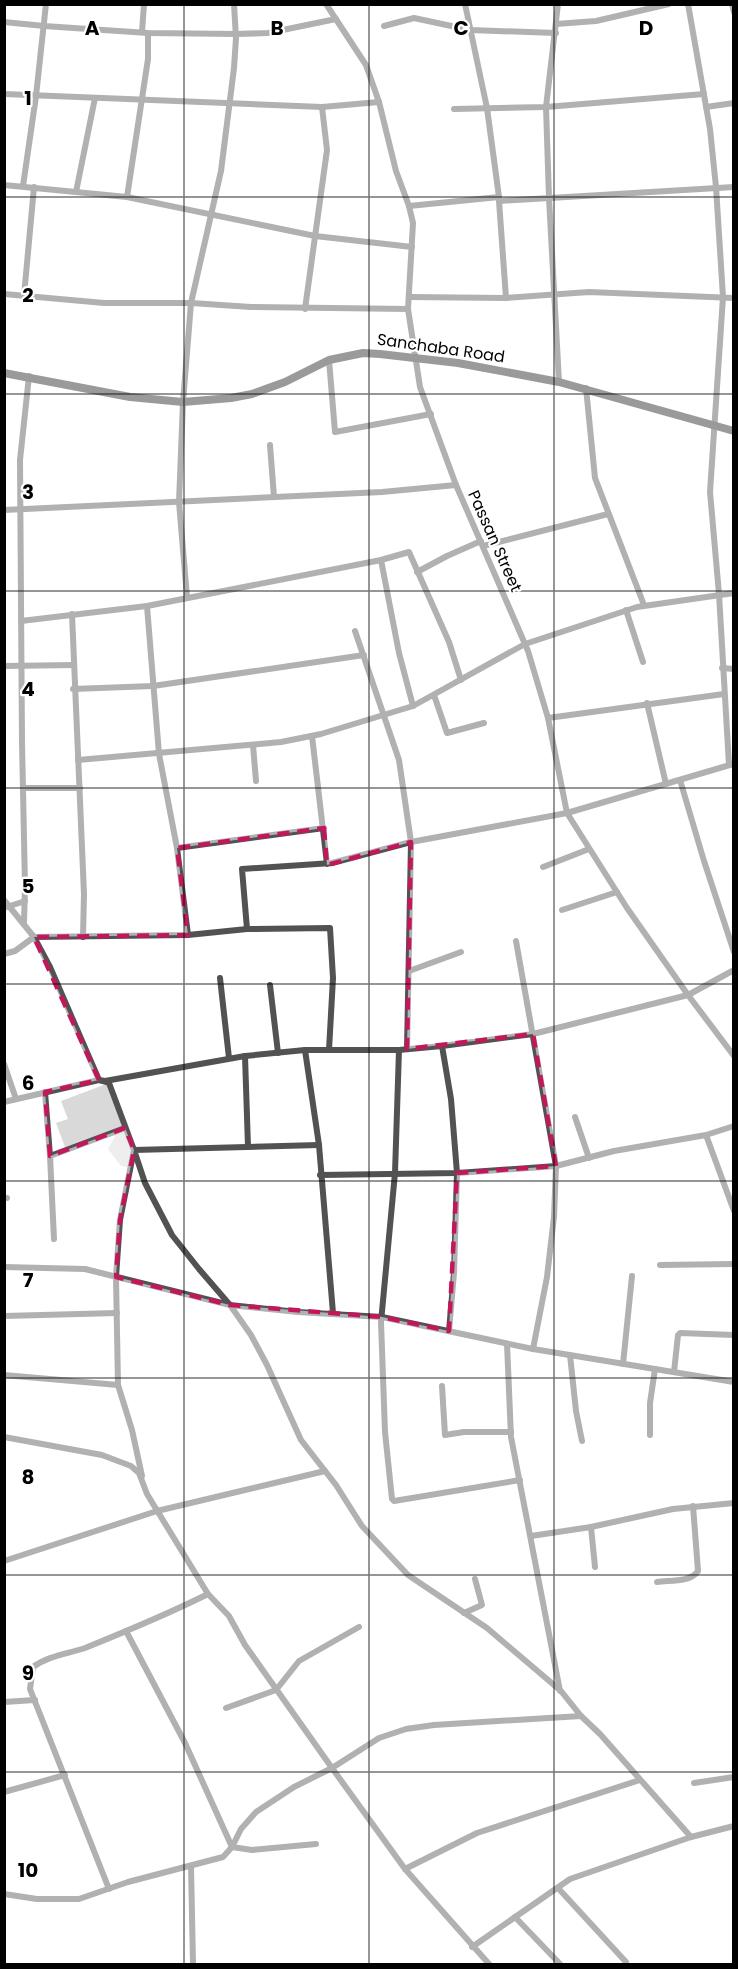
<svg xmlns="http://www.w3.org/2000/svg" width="738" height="1969" font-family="Poppins,sans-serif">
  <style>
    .green { fill: #d9d9d9 }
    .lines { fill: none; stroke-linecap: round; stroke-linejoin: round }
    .street { stroke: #525252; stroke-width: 6 }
    .secondary { stroke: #1f1f1f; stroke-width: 8 }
    .marked { fill: none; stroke: #c2185b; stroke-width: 4.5; stroke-dasharray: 12 8; stroke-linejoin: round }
    .grid { fill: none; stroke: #000; stroke-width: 1.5; stroke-opacity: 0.55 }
    .labels { text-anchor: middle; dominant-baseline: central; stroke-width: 4.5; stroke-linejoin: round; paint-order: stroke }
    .street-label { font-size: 16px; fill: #000; stroke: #fff }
    .grid-label { font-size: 20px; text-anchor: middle; font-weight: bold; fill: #000; stroke: #fff; stroke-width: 4.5; stroke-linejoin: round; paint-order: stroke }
  </style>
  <rect width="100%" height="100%" fill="#fff"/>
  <!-- green -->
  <polygon class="green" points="109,1083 134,1150 132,1168 121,1166 108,1149 115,1136 110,1131 65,1147 56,1123 68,1119 61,1101"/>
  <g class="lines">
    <!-- street -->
    <g class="street">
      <polyline points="326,4 366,65 379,102 396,171 409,206 413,223 408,309 420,387 456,485 528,651 548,718 567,813 627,908 688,995 734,1056"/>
      <polyline points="465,4 487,108 499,197"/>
      <polyline points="558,4 546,107 549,198 559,382"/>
      <polyline points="688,4 710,129 716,187 723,297 710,492 719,594 729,765"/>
      <polyline points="732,4 734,12"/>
      <polyline points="4,22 44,26 148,33 236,34 268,33 336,19"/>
      <polyline points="556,24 596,21 669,4"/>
      <polyline points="384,26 414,18 470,30 556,33"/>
      <polyline points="142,32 144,4"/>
      <polyline points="4,94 322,107 379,102"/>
      <polyline points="706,107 734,103"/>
      <polyline points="454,109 546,107 704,94"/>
      <polyline points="4,185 127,197 315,236 412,247"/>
      <polyline points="23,186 36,96 46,4"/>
      <polyline points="76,192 95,98"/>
      <polyline points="127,197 148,59 148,33"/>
      <polyline points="499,201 506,298"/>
      <polyline points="409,206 499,197 499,201 734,187"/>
      <polyline points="4,294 104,303 191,303 251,307 408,309"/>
      <polyline points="24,296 34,187"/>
      <polyline points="409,297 506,298 589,292 734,298"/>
      <polyline points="305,309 327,150 322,107"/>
      <polyline points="329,360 335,432 431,414"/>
      <polyline points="586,388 595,478 644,605"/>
      <polyline points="270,445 274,497"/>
      <polyline points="4,510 382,492 456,485"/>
      <polyline points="483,546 608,514"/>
      <polyline points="381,560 399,653 413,706"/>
      <polyline points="417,572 447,556 481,541"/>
      <polyline points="187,597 179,502 183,402 191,303 221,171 234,68 236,38 234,4"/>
      <polyline points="147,606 159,754 177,848 188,935"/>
      <polyline points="626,610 643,662"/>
      <polyline points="72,614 84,894 83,937"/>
      <polyline points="21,621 147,606 381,560 409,552 449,642 461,680"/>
      <polyline points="355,631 399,760 411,842 407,1049"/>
      <polyline points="4,666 74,665"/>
      <polyline points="722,668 734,669"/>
      <polyline points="73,689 153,686 364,655"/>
      <polyline points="434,695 447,733 484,723"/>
      <polyline points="647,703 666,784"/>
      <polyline points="548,718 724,694"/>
      <polyline points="312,736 327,864"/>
      <polyline points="253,745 256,781"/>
      <polyline points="78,760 281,742 321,734 413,706 525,644 637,607 734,593"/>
      <polyline points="680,780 704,861 734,952"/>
      <polyline points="23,788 80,788"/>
      <polyline points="177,848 324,828"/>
      <polyline points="543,867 589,849"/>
      <polyline points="4,900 34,937 50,967 99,1080 109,1083 134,1150 120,1220 116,1277 118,1385 132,1430 142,1476"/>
      <polyline points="4,908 25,901"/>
      <polyline points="562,910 617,892"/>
      <polyline points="24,922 25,886 22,742 20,460 29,376"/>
      <polyline points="247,929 242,869 332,863 411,842 567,813 733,764"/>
      <polyline points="516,941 556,1166 554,1217 547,1277 533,1349"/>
      <polyline points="4,954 15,951 34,937 188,935 247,929 330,928 333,978 329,1050"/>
      <polyline points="409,971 461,952"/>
      <polyline points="220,978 229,1058"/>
      <polyline points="270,985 278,1053"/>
      <polyline points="442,1046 451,1099 457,1173 454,1273 449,1331"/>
      <polyline points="305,1050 319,1145 333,1313"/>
      <polyline points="399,1050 395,1173 381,1322 385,1432 392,1499 394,1501 520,1480"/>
      <polyline points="245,1056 248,1147"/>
      <polyline points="4,1064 16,1099"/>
      <polyline points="45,1092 50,1156"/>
      <polyline points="4,1102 99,1080 105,1081 245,1056 305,1050 399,1050 442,1046 533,1034 688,995 734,970"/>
      <polyline points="575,1117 589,1158"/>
      <polyline points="706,1135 734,1211"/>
      <polyline points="319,1145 134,1150 145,1183 172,1235 199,1269 230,1305 251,1335 267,1365 301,1440 336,1485 362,1526 408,1575 487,1628 561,1691 581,1716 600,1734 691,1837"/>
      <polyline points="320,1175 457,1173 556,1166 614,1151 706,1135 734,1126"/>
      <polyline points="4,1198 7,1198"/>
      <polyline points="54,1239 50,1156 125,1128"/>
      <polyline points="660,1265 734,1264"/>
      <polyline points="4,1267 85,1269 230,1305 298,1312 382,1317 533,1349 734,1382"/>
      <polyline points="4,1316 117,1313"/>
      <polyline points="507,1344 511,1437 560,1691"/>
      <polyline points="570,1355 576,1411 582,1441"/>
      <polyline points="623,1364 632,1276"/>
      <polyline points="674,1372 678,1335 680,1333 734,1335"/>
      <polyline points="4,1375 118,1385"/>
      <polyline points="442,1386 445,1435 464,1432 511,1432"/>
      <polyline points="650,1435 650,1403 655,1369"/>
      <polyline points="4,1437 102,1455 131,1466 139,1473 147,1494 208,1594 229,1616 245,1645 332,1768 405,1869 489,1964"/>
      <polyline points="591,1527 595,1567"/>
      <polyline points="531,1536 591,1527 673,1509 734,1503"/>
      <polyline points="4,1561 157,1511 325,1471"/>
      <path d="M657,1582C669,1580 690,1583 698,1571L693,1506"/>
      <polyline points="464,1613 482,1605 475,1579"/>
      <polyline points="126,1631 185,1743 232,1847 252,1850 316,1844"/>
      <polyline points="4,1702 35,1700"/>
      <polyline points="226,1708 276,1690 299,1661 359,1627"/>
      <polyline points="694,1783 734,1777"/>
      <polyline points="4,1792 65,1775"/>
      <polyline points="191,1866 193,1964"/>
      <polyline points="405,1869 477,1833 640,1780"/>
      <polyline points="558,1888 626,1962"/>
      <path d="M109,1889L30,1689L33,1667C48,1656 67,1654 85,1648C127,1631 168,1614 208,1594"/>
      <polyline points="4,1894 37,1899 79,1899 128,1882 223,1857 232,1847 241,1829 256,1812 294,1787 332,1768 379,1738 406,1729 434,1725 581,1716"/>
      <polyline points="515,1917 560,1964"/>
      <polyline points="472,1947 570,1879 691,1837 734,1826"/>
    </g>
    <!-- secondary -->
    <polyline class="secondary" points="4,373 130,397 183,402 231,398 252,394 285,382 329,360 363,353 380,354 458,363 559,382 734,431"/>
  </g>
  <!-- marked area -->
  <path d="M0 0H738V1969H0ZM324,828L327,865L411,842L407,1049L533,1034L556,1166L457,1173L449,1331L382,1317L230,1305L116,1277L120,1220L134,1150L125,1128L50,1156L45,1092L99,1080L34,937L188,935L177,848Z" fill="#fff" fill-opacity=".55" fill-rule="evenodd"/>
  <path class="marked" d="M324,828L327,865L411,842L407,1049L533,1034L556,1166L457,1173L449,1331L382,1317L230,1305L116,1277L120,1220L134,1150L125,1128L50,1156L45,1092L99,1080L34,937L188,935L177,848Z"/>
  <!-- grid -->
  <path class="grid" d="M184,4V1964M369,4V1964M554,4V1964M4,197H734M4,394H734M4,591H734M4,788H734M4,984H734M4,1181H734M4,1378H734M4,1575H734M4,1772H734"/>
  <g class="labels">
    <!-- street labels -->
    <g class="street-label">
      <text transform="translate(441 348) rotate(8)">Sanchaba Road</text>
      <text transform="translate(495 541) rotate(66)">Passan Street</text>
    </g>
  </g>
  <g class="grid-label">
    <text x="92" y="35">A</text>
    <text x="277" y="35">B</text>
    <text x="461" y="35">C</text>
    <text x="646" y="35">D</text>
    <text x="28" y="105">1</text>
    <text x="28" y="302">2</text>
    <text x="28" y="499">3</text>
    <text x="28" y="696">4</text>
    <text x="28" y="893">5</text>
    <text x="28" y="1090">6</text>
    <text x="28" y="1287">7</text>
    <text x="28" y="1484">8</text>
    <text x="28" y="1680">9</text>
    <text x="28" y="1877">10</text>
  </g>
  <!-- border -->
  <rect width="738" height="1969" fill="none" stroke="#000000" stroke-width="12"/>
</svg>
